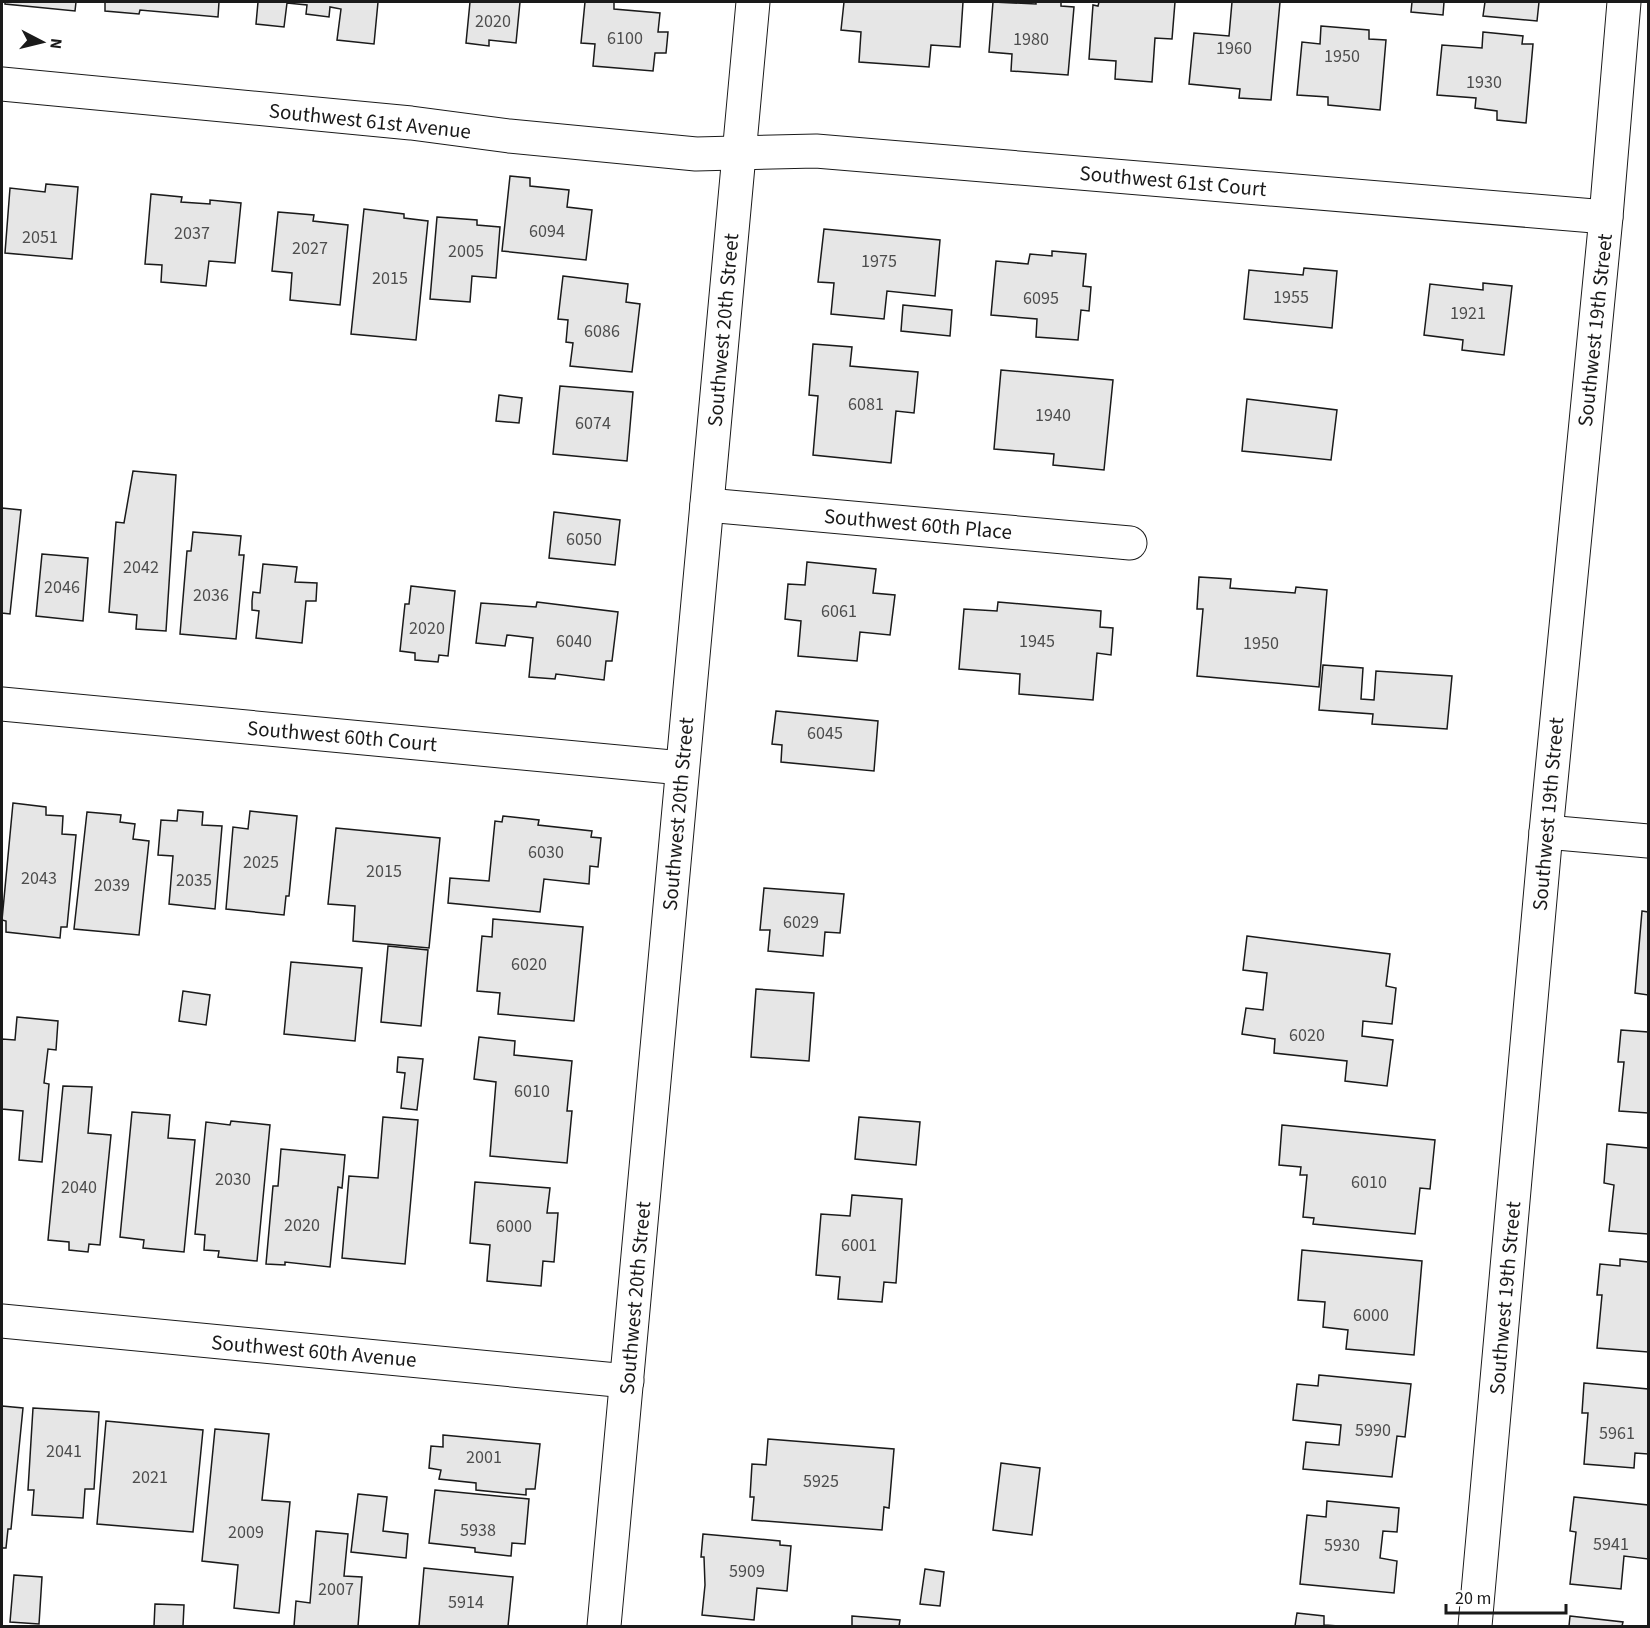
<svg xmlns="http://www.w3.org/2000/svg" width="1650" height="1628" font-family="'Source Sans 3',sans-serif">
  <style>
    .building { fill: #e6e6e6; stroke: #1a1a1a; stroke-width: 1.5 }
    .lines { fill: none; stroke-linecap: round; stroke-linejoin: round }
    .minor-casing { stroke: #1a1a1a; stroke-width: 35 }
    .minor { stroke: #fff; stroke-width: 33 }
    .labels { text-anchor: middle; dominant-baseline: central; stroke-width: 4.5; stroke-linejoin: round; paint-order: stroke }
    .number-label { font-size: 18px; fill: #4d4d4d }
    .street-label { font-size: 21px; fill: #1a1a1a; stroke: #fff }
  </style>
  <rect width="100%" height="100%" fill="#fff"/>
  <!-- building -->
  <g class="building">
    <polygon points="5,2 76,2 75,11 5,4"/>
    <polygon points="105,2 219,2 218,17 140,10 139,14 105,11"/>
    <polygon points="258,2 378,2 374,44 337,40 341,9 330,7 329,17 306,14 307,5 287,3 284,27 256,24"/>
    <polygon points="470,2 520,2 516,43 489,40 489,46 466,43"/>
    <polygon points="585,2 614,2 614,9 660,13 658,32 668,32 667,43 666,53 655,53 653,71 593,66 595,44 581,43"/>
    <polygon points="844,2 963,2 960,47 931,45 929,67 859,62 861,32 841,30"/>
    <polygon points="993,2 1036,4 1036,2 1061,2 1061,6 1074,7 1068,75 1011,71 1012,54 989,52"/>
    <polygon points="1099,2 1175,2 1172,39 1155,38 1152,82 1115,79 1116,61 1089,59 1093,5 1098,6"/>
    <polygon points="1232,2 1280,2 1271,100 1239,98 1240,89 1189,84 1194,33 1229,36"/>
    <polygon points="1412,2 1444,2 1443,15 1411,12"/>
    <polygon points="1485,2 1539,2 1537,21 1483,16"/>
    <polygon points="1321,26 1369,30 1369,39 1386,40 1380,110 1328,105 1328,97 1297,95 1302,42 1320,44"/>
    <polygon points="1483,32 1523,36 1522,44 1533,44 1526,123 1497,120 1497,111 1475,108 1476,98 1437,95 1442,45 1482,48"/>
    <polygon points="510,176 530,178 530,186 569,190 567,207 592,210 586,260 502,251"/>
    <polygon points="46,184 78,187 72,259 5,253 10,188 45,192"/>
    <polygon points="151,194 182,197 181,202 210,204 210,200 241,203 235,263 209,261 206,286 161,282 162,265 145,264"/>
    <polygon points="364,209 404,214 404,218 428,221 416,340 351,334"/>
    <polygon points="278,212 314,215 313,221 348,225 340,305 290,300 292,273 272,271"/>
    <polygon points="437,217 477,220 477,225 500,227 496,278 472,276 470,302 430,299"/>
    <polygon points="824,229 940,240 935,296 887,291 884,319 831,314 834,283 818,282"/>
    <polygon points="1052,251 1086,254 1083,286 1091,287 1089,311 1081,310 1078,340 1036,337 1037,319 991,315 996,261 1028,264 1030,254 1052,256"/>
    <polygon points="1304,268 1337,271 1332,328 1244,319 1249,270 1303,275"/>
    <polygon points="563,276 628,284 626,302 640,304 632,372 570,366 573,343 566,342 568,320 558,319"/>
    <polygon points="1483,283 1512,286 1504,355 1462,350 1463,340 1424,335 1430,284 1483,290"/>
    <polygon points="903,305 952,310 950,336 901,331"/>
    <polygon points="813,344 852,347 850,366 918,372 914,413 896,411 891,463 813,455 818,396 809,395"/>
    <polygon points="1001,370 1113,380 1104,470 1053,465 1054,454 994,449"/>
    <polygon points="560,386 633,392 627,461 553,454"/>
    <polygon points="499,395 522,398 519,423 496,421"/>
    <polygon points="1247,399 1337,410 1331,460 1242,451"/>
    <polygon points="133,471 176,475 166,631 136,629 137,615 109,612 116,522 124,523"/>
    <polygon points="2,508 21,510 10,614 2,613"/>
    <polygon points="554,512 620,520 615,565 549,558"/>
    <polygon points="193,532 241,536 239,555 244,555 236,639 180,634 187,551 191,551"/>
    <polygon points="42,554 88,558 83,621 36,616"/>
    <polygon points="807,562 876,569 873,593 895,595 890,635 860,632 857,661 798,656 801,621 785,619 788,584 805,585"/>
    <polygon points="263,564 297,567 295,582 317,583 316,601 306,601 302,643 256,638 259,611 252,610 252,601 253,592 260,593"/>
    <polygon points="1199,577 1231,579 1230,588 1295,593 1296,587 1327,590 1319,687 1197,676 1203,609 1197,609"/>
    <polygon points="411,586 455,591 448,656 439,655 438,662 415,660 415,653 400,651 405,604 409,604"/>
    <polygon points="537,602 618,612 612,661 606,661 604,680 556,674 555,679 529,677 533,638 507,635 505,646 476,643 481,603 536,607"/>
    <polygon points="998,602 1101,611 1100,627 1113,628 1111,655 1097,653 1093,700 1019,694 1020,674 959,669 964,609 997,611"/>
    <polygon points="1323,665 1363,668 1361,699 1374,700 1376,671 1452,676 1447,729 1372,724 1373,714 1319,710"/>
    <polygon points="776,711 878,721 874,771 781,762 782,745 772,744"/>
    <polygon points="13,803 46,807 46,815 63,816 62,834 76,835 67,927 61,927 60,938 6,932 6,921 2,920"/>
    <polygon points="178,810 203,812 202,825 222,826 215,909 169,904 173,856 158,855 161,820 177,821"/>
    <polygon points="250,811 297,816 289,896 286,896 284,915 226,909 233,827 248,829"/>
    <polygon points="87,812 121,815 120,822 135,824 133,839 149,841 139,935 74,929"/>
    <polygon points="503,816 539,820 538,825 592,831 591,837 601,838 598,867 590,866 589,884 544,879 540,912 448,903 450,878 489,881 495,821 502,822"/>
    <polygon points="336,828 440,838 429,948 353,941 355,906 328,904"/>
    <polygon points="764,888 844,894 840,933 825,932 823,956 768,951 770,930 760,930"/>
    <polygon points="1642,911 1648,912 1648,995 1635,993"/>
    <polygon points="493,919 583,927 574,1021 498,1014 500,993 477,991 482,936 492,937"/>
    <polygon points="1247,936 1390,954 1386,986 1396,988 1392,1024 1363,1021 1362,1036 1393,1040 1387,1086 1345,1081 1347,1061 1274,1053 1275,1039 1242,1034 1246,1008 1263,1010 1267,973 1243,970"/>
    <polygon points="388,946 428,950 421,1026 381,1022"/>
    <polygon points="291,962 362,968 355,1041 284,1034"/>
    <polygon points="756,989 814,993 809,1061 751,1057"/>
    <polygon points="183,991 210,995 206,1025 179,1021"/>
    <polygon points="17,1017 58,1021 56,1050 48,1049 44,1083 49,1084 42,1162 19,1160 23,1111 2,1109 2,1039 15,1040"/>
    <polygon points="1621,1030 1648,1032 1648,1113 1619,1111 1624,1062 1618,1062"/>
    <polygon points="479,1037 515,1041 514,1055 572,1061 567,1111 572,1111 567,1163 490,1156 496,1082 474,1079"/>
    <polygon points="398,1057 423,1059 417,1110 401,1108 405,1073 397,1072"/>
    <polygon points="63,1086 92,1087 88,1133 111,1135 100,1245 89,1244 88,1252 69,1250 69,1242 48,1240"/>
    <polygon points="132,1112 170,1115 168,1138 195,1140 184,1252 143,1248 144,1240 120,1237"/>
    <polygon points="383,1117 418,1120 405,1264 342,1258 349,1176 378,1178"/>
    <polygon points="859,1117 920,1122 916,1165 855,1159"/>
    <polygon points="231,1121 270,1125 257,1261 218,1257 219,1251 204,1250 205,1235 195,1234 206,1122 230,1125"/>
    <polygon points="1282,1125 1435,1140 1430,1189 1420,1188 1415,1234 1313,1224 1314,1218 1303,1217 1307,1175 1300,1175 1301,1167 1279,1165"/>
    <polygon points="1607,1144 1648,1148 1648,1234 1609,1231 1614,1185 1604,1183"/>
    <polygon points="281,1149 345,1155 342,1188 338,1187 330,1267 285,1262 285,1265 266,1264 273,1186 278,1186"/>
    <polygon points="475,1182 550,1188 547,1213 558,1213 554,1262 543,1261 541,1286 487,1281 490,1245 470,1243"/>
    <polygon points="852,1195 902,1199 896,1283 884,1282 882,1302 838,1299 840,1277 816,1275 821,1214 850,1216"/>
    <polygon points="1302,1250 1422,1261 1414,1355 1346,1349 1348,1330 1323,1327 1325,1302 1298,1300"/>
    <polygon points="1620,1259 1648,1262 1648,1352 1597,1348 1602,1295 1597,1295 1600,1264 1620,1266"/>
    <polygon points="1319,1375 1411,1384 1405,1437 1397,1436 1392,1477 1303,1469 1306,1442 1339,1445 1341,1425 1293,1420 1297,1384 1318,1386"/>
    <polygon points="1584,1383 1648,1389 1648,1454 1635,1453 1634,1468 1584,1464 1588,1413 1582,1413"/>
    <polygon points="2,1406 23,1408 11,1529 8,1529 6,1548 2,1548"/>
    <polygon points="33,1408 99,1412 94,1489 85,1489 83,1518 32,1515 34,1490 28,1490"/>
    <polygon points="106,1421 203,1430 193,1532 97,1524"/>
    <polygon points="215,1429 269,1434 262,1500 290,1502 279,1613 234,1608 238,1565 202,1561"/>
    <polygon points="443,1435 540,1444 535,1489 526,1489 526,1495 476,1490 476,1483 439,1479 441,1470 429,1468 431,1446 443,1447"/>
    <polygon points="768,1439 894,1449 889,1508 884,1507 882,1530 752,1520 754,1497 750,1497 752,1464 766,1465"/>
    <polygon points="1001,1463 1040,1468 1032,1535 993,1530"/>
    <polygon points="435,1490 529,1499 525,1544 512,1543 511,1556 475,1552 475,1548 429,1543"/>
    <polygon points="358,1494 387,1497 383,1531 408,1534 406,1558 351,1552"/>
    <polygon points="1574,1497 1648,1505 1648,1559 1624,1556 1621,1589 1570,1584 1576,1532 1570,1531"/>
    <polygon points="1327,1501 1399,1508 1397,1532 1383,1531 1380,1558 1397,1561 1394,1593 1300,1584 1307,1515 1326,1517"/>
    <polygon points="316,1531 348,1534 344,1576 362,1577 358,1626 294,1626 296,1601 310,1603"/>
    <polygon points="703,1534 780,1541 780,1545 791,1546 787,1591 757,1588 754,1620 702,1615 705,1585 704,1557 701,1557"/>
    <polygon points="424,1568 513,1577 508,1626 419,1626"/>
    <polygon points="925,1569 944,1572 940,1606 920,1604"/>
    <polygon points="14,1575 42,1577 39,1624 10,1622"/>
    <polygon points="155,1604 184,1605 183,1626 154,1626"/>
    <polygon points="1297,1613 1324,1616 1324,1625 1339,1626 1295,1626"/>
    <polygon points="852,1616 900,1620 899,1626 852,1626"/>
    <polygon points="1570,1616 1623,1622 1622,1626 1569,1626"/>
  </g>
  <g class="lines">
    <!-- minor casing -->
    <g class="minor-casing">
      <g id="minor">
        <polyline points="2,84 411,123 509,136 696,154 816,151 1606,217"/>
        <polyline points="707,505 1130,543"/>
        <polyline points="2,704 682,768"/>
        <polyline points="1546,832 1648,841"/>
        <polyline points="2,1321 627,1381"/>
        <polyline points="604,1626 753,2"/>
        <polyline points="1475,1626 1546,832 1606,217 1624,2"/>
      </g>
    </g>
    <!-- minor -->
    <use href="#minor" class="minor"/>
  </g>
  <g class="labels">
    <!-- number labels -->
    <g class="number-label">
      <text x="493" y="21">2020</text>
      <text x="625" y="38">6100</text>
      <text x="1031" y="39">1980</text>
      <text x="1234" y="48">1960</text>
      <text x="1342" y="56">1950</text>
      <text x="1484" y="82">1930</text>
      <text x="547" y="231">6094</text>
      <text x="192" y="233">2037</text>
      <text x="40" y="237">2051</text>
      <text x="310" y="248">2027</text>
      <text x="466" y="251">2005</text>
      <text x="879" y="261">1975</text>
      <text x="390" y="278">2015</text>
      <text x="1291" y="297">1955</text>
      <text x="1041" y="298">6095</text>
      <text x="1468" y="313">1921</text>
      <text x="602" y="331">6086</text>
      <text x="866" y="404">6081</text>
      <text x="1053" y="415">1940</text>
      <text x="593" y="423">6074</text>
      <text x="584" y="539">6050</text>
      <text x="141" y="567">2042</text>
      <text x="62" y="587">2046</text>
      <text x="211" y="595">2036</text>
      <text x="839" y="611">6061</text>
      <text x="427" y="628">2020</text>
      <text x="574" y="641">6040</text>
      <text x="1037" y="641">1945</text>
      <text x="1261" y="643">1950</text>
      <text x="825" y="733">6045</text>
      <text x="546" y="852">6030</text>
      <text x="261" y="862">2025</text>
      <text x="384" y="871">2015</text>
      <text x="39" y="878">2043</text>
      <text x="194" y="880">2035</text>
      <text x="112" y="885">2039</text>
      <text x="801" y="922">6029</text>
      <text x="529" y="964">6020</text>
      <text x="1307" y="1035">6020</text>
      <text x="532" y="1091">6010</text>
      <text x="233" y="1179">2030</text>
      <text x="1369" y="1182">6010</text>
      <text x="79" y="1187">2040</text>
      <text x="302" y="1225">2020</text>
      <text x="514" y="1226">6000</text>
      <text x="859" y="1245">6001</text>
      <text x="1371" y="1315">6000</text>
      <text x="1373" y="1430">5990</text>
      <text x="1617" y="1433">5961</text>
      <text x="64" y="1451">2041</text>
      <text x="484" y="1457">2001</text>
      <text x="150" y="1477">2021</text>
      <text x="821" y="1481">5925</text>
      <text x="478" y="1530">5938</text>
      <text x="246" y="1532">2009</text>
      <text x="1611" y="1544">5941</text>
      <text x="1342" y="1545">5930</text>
      <text x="747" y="1571">5909</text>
      <text x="336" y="1589">2007</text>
      <text x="466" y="1602">5914</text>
    </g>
    <!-- street labels -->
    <g class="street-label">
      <text transform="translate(370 121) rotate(6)">Southwest 61st Avenue</text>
      <text transform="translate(1173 181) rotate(5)">Southwest 61st Court</text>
      <text transform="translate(723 330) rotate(-85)">Southwest 20th Street</text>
      <text transform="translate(1595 330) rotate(-84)">Southwest 19th Street</text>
      <text transform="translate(918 524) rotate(5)">Southwest 60th Place</text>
      <text transform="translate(342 736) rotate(5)">Southwest 60th Court</text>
      <text transform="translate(678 814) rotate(-85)">Southwest 20th Street</text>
      <text transform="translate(1548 814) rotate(-85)">Southwest 19th Street</text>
      <text transform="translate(635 1298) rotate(-85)">Southwest 20th Street</text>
      <text transform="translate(1505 1298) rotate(-85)">Southwest 19th Street</text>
      <text transform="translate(314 1351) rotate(5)">Southwest 60th Avenue</text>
    </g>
  </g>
  <!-- border -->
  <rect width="1650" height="1628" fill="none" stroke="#1a1a1a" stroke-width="6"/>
  <!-- north arrow -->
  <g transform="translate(42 42) rotate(97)" stroke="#ffffff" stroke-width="4.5" paint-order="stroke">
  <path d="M0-4.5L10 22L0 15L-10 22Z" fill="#1a1a1a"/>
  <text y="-9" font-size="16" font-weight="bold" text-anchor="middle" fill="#1a1a1a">N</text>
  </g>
  <!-- scale -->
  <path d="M1446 1604v9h120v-9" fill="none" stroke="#1a1a1a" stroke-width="3"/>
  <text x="1455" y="1604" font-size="18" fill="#1a1a1a" stroke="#ffffff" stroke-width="4.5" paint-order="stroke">20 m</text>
</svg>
